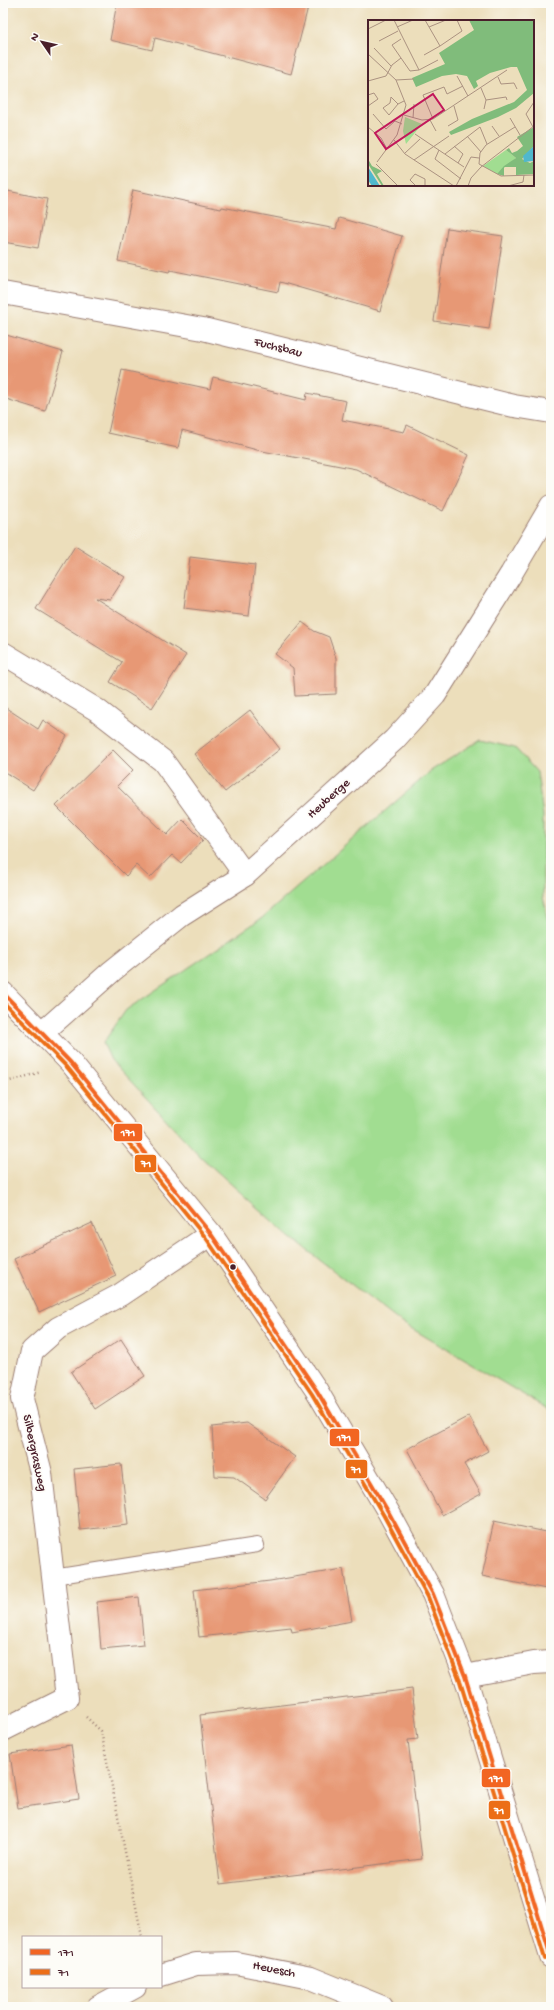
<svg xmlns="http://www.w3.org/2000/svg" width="554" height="2010" font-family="'Gochi Hand',sans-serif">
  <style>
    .green { fill: #a1dd91; stroke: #767e5e }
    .building { fill: #e79875 }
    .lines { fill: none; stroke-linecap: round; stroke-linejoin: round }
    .service-casing { stroke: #9b7e73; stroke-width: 16 }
    .minor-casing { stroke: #9b7e73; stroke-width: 24 }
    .path { stroke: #9b7e73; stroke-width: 2.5; stroke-dasharray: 1 3; stroke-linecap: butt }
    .service { stroke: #fff; stroke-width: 14 }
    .minor { stroke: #fff; stroke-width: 22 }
    .bus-1-casing { stroke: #fdfcf7; stroke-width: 7 }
    .bus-2-casing { stroke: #fdfcf7; stroke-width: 7 }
    .bus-1 { stroke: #f26522; stroke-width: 4 }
    .bus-2 { stroke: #ec6e17; stroke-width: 4 }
    .bus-dot { fill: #4a1f2b; stroke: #fdfcf7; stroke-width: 1.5 }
    .labels { text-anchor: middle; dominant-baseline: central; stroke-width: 3.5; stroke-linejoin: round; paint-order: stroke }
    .street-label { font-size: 13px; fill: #4a1f2b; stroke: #fdfcf7 }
    .inset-road { fill: none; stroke: #ab9281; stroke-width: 1 }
    .view { fill: #c2185b; fill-opacity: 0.15; stroke: #c2185b; stroke-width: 2 }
    .inset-edge { fill: none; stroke: #4a1f2b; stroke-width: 2 }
    .line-badge { stroke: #fdfcf7; stroke-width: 1.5 }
    .badge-label { font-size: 11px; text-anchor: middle; font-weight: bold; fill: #fff }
  </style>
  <rect width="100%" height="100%" fill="#fdfcf7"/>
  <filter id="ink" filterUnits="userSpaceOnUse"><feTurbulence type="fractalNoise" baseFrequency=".025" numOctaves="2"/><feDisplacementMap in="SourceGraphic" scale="8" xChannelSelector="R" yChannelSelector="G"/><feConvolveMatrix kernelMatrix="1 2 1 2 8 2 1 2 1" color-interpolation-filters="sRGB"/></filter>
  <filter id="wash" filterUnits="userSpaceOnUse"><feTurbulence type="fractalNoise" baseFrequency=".012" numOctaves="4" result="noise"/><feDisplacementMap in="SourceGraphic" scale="16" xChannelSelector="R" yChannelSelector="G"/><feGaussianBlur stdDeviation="0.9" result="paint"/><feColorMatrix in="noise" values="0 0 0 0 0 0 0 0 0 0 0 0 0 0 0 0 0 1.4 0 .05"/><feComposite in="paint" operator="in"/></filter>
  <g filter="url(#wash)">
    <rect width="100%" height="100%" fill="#ecdebb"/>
    <!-- green -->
    <polygon class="green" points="480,740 515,748 537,772 543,815 543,897 551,929 551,1411 399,1321 290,1237 201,1157 111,1060 103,1043 126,1010 262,918 432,770"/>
    <g id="blocks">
      <!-- building -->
      <g class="building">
        <polygon points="117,3 292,3 308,7 291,74 155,38 152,50 110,40"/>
        <polygon points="3,190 47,199 38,248 3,242"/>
        <polygon points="133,190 221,209 222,207 336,229 339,218 402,236 380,311 280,282 278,292 170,270 169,272 118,261"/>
        <polygon points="447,228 503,236 489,329 434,321"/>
        <polygon points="3,334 63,352 45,411 3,398"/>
        <polygon points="122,370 210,389 213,377 306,400 307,393 346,401 342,420 404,432 407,425 469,455 443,511 356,469 257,450 182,430 178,448 108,433"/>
        <polygon points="75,546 125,577 110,600 95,598 186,655 152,708 110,682 122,662 36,609"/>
        <polygon points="190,557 255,565 249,616 184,608"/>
        <polygon points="302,622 314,631 329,637 336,658 336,694 295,696 293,668 275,654"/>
        <polygon points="3,706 38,729 43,720 67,736 33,790 3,771"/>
        <polygon points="250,710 280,749 225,792 194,754"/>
        <polygon points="113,750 133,770 117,786 167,835 182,819 203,840 181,863 172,855 150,878 136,865 126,876 56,806"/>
        <polygon points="92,1223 116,1276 39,1312 14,1259"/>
        <polygon points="121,1339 145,1376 95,1409 71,1372"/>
        <polygon points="469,1416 488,1451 464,1464 481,1494 442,1515 407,1449"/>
        <polygon points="247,1423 295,1457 265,1499 234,1477 215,1476 212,1427"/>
        <polygon points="121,1464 128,1525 80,1530 74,1469"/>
        <polygon points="494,1521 551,1533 551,1568 546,1589 482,1576"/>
        <polygon points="343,1569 352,1621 292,1632 291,1627 199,1637 194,1590 270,1581"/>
        <polygon points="139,1597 144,1645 101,1649 97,1602"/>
        <polygon points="412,1689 418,1739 408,1740 422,1859 220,1884 200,1715"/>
        <polygon points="71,1745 79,1799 18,1808 10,1754"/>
      </g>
    </g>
  </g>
  <g filter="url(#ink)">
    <use href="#blocks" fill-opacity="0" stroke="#9b7e73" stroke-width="1"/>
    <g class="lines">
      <!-- service casing -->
      <g class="service-casing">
        <polyline id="service" points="53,1577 257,1545"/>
      </g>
      <!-- minor casing -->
      <g class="minor-casing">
        <g id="minor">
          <polyline points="3,293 203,329 514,406 551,412"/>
          <polyline points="3,653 97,710 163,761 245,875"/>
          <polyline points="3,993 71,1063 211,1234 317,1391 389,1513 433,1594 465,1676 551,1957"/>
          <polyline points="42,1033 112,971 182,915 245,875 394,740 435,695 511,574 551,506"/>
          <polyline points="465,1676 534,1663 551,1662"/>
          <polyline points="3,1730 67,1698 41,1473 22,1399 32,1351 58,1328 120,1295 211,1234"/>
          <polyline points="161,1975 196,1964 236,1963 311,1978 382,2007"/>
          <polyline points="98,2007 135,1987"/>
        </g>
      </g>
      <!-- path -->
      <g class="path">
        <polyline points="3,1083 41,1072"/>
        <polyline points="86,1717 101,1731 142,1937"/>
      </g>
      <!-- service -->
      <use href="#service" class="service"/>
      <!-- minor -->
      <use href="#minor" class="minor"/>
      <!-- bus-1 casing -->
      <g class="bus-1-casing">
        <polyline id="bus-1" points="3,993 71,1063 211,1234 317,1391 389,1513 433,1594 465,1676 551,1957"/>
      </g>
      <!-- bus-2 casing -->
      <g class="bus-2-casing">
        <polyline id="bus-2" points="3,1002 67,1067 206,1238 312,1394 384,1516 428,1597 459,1678 545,1959"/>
      </g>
      <!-- bus-1 -->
      <use href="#bus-1" class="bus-1"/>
      <!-- bus-2 -->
      <use href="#bus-2" class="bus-2"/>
    </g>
  </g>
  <!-- markers -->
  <circle class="bus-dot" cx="233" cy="1267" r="3.5"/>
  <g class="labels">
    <!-- street labels -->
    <g class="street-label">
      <text transform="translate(278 348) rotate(14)">Fuchsbau</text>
      <text transform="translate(329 799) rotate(-42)">Heuberge</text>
      <text transform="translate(34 1453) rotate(78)">Silbergrasweg</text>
      <text transform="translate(274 1970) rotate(11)">Heuesch</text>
    </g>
  </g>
  <!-- overview -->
  <g transform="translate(368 20)">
    <rect width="166" height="166" fill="#ecdebb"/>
    <path d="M37,97L54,104L38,124L35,111ZM138,130L148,138L129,154L115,146Z" fill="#a1dd91"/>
    <path d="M101,0H166V73L148,88L130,97L83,115L81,112L104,99L146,82L159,70L149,47H143L122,53L108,61L110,66L106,69L99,56L88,54L74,56L48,67L44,58L77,44L71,33L106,10ZM166,107V126L154,139L162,143L166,141V154L148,155V147H136V156L129,154L136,146L148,138L138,130L141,128L144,133L149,131L155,126L149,117ZM0,139L4,146L14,151L9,154L16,166H14L0,144Z" fill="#80bc7b"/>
    <path d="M166,126V141L156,142L155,136ZM0,147L12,166H4L0,160Z" fill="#50b8cd"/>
    <path class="inset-road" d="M26,0L51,50M57,0L72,26L94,11L89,0M29,7L45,0M61,7L78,0M0,9L18,0M33,19L24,25L42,51L51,50L70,40M11,21L30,11M6,28L23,46M0,34L28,60L38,85L29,115L9,142M56,35L72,26M89,56L100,76M130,57L133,64L146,63L149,69M28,60L46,59M0,61L18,56L24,45L33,38M113,68L118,80L116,89M0,75L6,73L10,79L0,86M118,80L138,77L139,80M30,84L23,77L22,83L15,88L21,95L30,84L36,81M5,94L18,109L27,101L34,104M36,95L54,100L65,99L139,50M45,98L46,84M142,98L152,115M65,99L55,75L76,67L79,74L95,66M62,100L68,111M80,106L90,100L86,86M124,106L131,116M0,107L13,118L19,129M147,107L118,125L112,133L111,144L133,156L166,155M165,107L158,94L166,82M47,114L96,147M99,116L113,132M26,120L37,134L86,166M86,126L95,134L90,143M71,130L67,139L93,159M37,133L52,119M77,134L112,107L119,124M46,140L81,116M8,144L30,166M48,166L42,160L47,154L57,159V166M88,166L103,137L111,138M100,166L103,158L113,147L166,106M140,166L155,162L156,155"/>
    <path class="view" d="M65,74L76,90L18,129L7,113Z"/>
    <rect width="166" height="166" class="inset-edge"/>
  </g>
  <g class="line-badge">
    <rect x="113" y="1123" width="30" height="19" rx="4" fill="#f26522"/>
    <rect x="134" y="1154" width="23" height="19" rx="4" fill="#ec6e17"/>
    <rect x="329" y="1428" width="31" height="19" rx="4" fill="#f26522"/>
    <rect x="345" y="1459" width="23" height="20" rx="4" fill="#ec6e17"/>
    <rect x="481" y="1768" width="30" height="20" rx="4" fill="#f26522"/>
    <rect x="488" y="1800" width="23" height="20" rx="4" fill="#ec6e17"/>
  </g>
  <g class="badge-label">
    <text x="128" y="1136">171</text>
    <text x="146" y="1167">71</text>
    <text x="344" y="1441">171</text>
    <text x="356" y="1473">71</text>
    <text x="496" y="1782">171</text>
    <text x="499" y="1814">71</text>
  </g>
  <!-- margin -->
  <rect width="554" height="2010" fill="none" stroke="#fdfcf7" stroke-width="16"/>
  <!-- legend -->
  <rect x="22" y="1936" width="140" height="52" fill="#fdfcf7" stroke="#b5a4a5"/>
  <rect x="30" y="1949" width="20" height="6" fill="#f26522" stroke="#b5a4a5"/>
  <text x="58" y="1956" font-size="12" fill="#4a1f2b">171</text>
  <rect x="30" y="1969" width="20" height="6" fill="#ec6e17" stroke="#b5a4a5"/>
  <text x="58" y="1976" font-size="12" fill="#4a1f2b">71</text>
  <!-- north arrow -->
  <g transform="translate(42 42) rotate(304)" stroke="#fdfcf7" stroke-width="3" paint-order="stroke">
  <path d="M0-3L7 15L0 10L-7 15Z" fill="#4a1f2b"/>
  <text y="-6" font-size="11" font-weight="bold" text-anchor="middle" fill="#4a1f2b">N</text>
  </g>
</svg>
